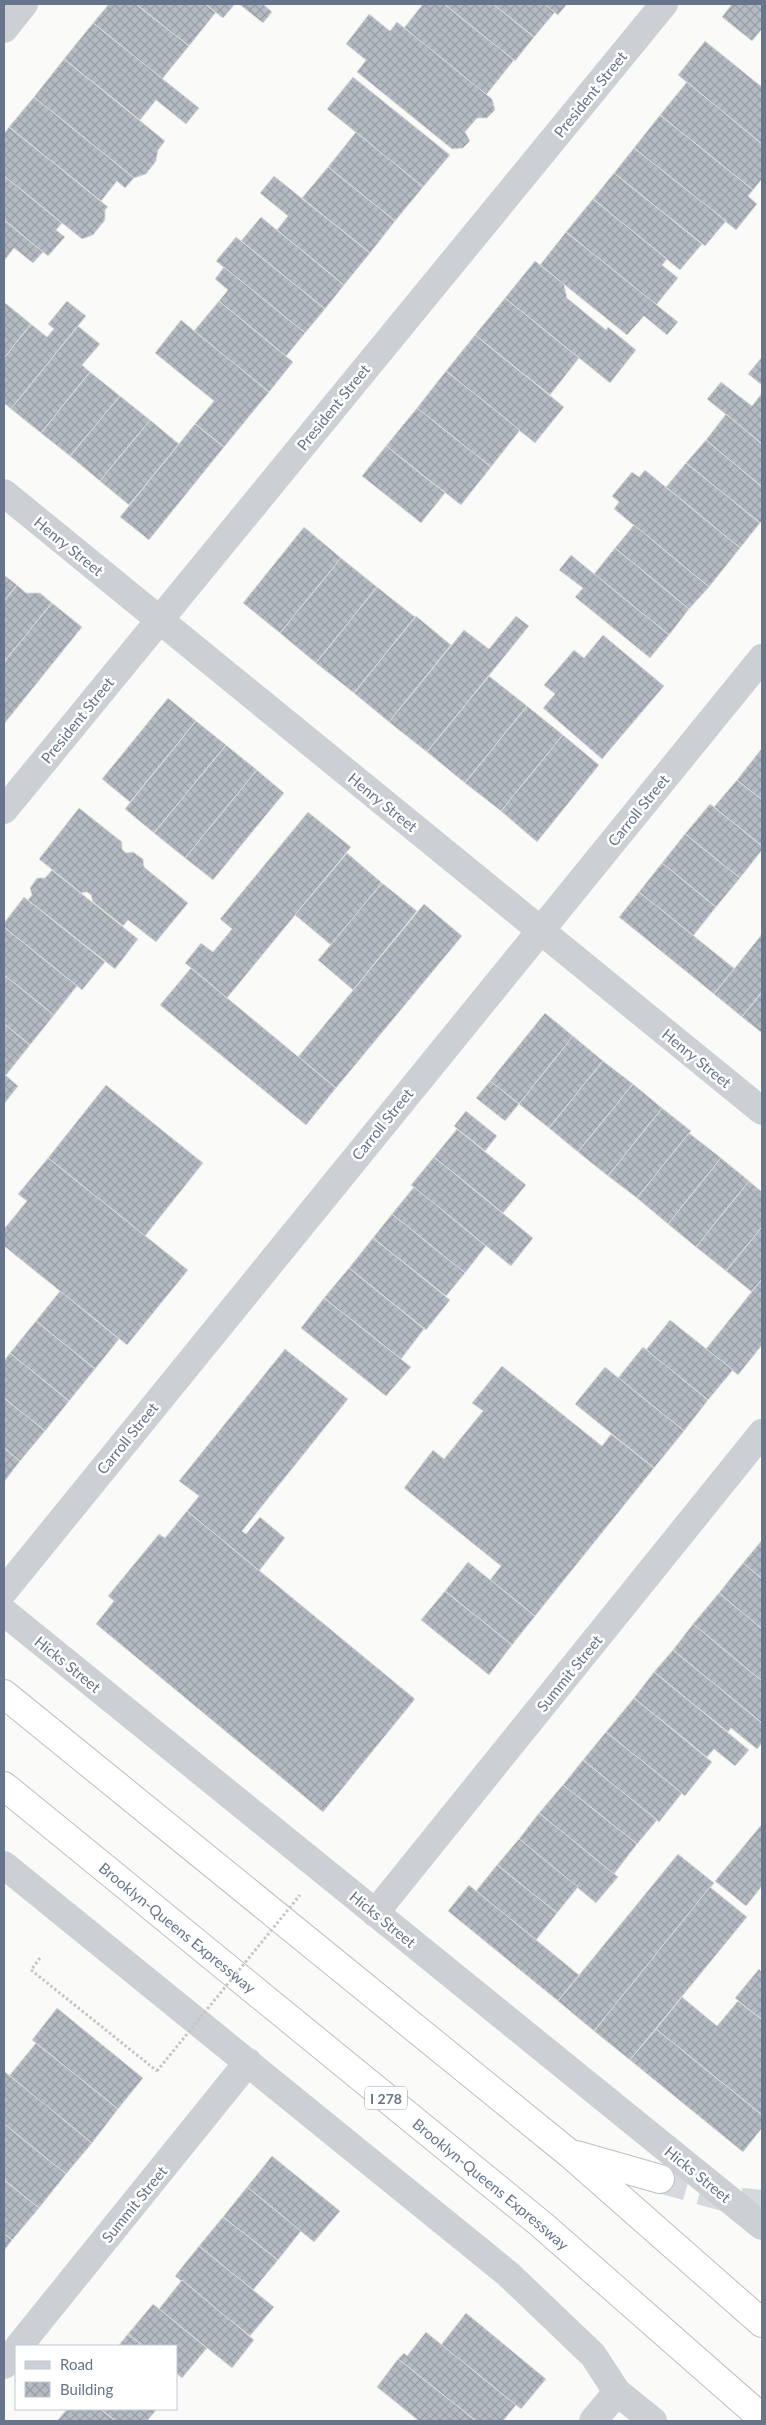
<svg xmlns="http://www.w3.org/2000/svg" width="766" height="2425" font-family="Lato,sans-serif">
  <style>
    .building { fill: url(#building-cross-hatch); stroke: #dcdcda }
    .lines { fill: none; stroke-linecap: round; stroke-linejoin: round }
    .motorway-tunnel { stroke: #d5d9dd; stroke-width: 28; stroke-dasharray: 28 14; stroke-linecap: butt }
    .motorway-casing { stroke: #bcbfc3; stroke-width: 30 }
    .path { stroke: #c3c5c8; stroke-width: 3; stroke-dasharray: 2.5 2.5; stroke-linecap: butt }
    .minor { stroke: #cccfd3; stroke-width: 28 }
    .tertiary { stroke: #cccfd3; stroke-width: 28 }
    .motorway { stroke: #fff; stroke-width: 28 }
    .path-bridge { stroke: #c3c5c8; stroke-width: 3; stroke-dasharray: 2.5 2.5; stroke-linecap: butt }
    .labels { text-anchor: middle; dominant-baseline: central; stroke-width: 5; stroke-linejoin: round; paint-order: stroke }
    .shield { fill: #fff; stroke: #949eae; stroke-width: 1 }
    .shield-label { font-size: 14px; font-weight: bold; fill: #66758c }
    .street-label { font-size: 15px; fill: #66758c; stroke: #fff }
  </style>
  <defs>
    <pattern id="building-cross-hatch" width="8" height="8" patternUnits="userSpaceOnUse" patternTransform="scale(1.25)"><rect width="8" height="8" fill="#b5bbc3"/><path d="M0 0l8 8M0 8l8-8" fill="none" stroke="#979da4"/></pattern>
  </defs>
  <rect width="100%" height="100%" fill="#fafaf8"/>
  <!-- building -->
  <g class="building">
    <polygon points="109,4 136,4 189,46 162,79 93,23"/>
    <polygon points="136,4 205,4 216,12 189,46"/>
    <polygon points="205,4 235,4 223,18"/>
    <polygon points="239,4 263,4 272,12 263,23"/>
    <polygon points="423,4 444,4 514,60 486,95 404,28"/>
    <polygon points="444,4 493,4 534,37 515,61"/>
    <polygon points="493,4 544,4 555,12 534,37"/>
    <polygon points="544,4 567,4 558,15"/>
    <polygon points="732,4 762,4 762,29 752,41 722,17"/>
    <polygon points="369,14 390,31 397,22 492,99 495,110 487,118 477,118 465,132 470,141 463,148 452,149 357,72 366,60 346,44"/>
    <polygon points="93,23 199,108 186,124 156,100 140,120 64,59"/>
    <polygon points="705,41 762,87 762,144 678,75"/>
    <polygon points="64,59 165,141 158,150 156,161 146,174 134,178 34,97"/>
    <polygon points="353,77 450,155 423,187 327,109"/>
    <polygon points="687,82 762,144 762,179 753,190 660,115"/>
    <polygon points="34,97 134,178 125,188 117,181 101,201 9,127"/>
    <polygon points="660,115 753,190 748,196 757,204 736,230 634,148"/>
    <polygon points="9,127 108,207 105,210 105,220 93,235 82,239 4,176 4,134"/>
    <polygon points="356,132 423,187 395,221 328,167"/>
    <polygon points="634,148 726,221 705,246 614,173"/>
    <polygon points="328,167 395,221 370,253 302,198"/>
    <polygon points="614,173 702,244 680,270 593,199"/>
    <polygon points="4,176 62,223 56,230 65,237 48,256 4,220"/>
    <polygon points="274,176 370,253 344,285 277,230 288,216 260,193"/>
    <polygon points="593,199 667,259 662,265 678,278 656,305 566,232"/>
    <polygon points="261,217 344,285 325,309 241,241"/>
    <polygon points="4,220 43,252 33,263 14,248 4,261"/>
    <polygon points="566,232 678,322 667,335 644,316 627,335 540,265"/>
    <polygon points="236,237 325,309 305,333 216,261"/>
    <polygon points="535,261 564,284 567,298 606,330 608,327 636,350 610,383 505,298"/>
    <polygon points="224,267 305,333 286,356 219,301 228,290 215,279"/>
    <polygon points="505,298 579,358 550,395 475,335"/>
    <polygon points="67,301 86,316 11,409 4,403 4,358 31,324 47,337 54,329 48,324"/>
    <polygon points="219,301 293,362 269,392 194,331"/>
    <polygon points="4,302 31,324 4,358"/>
    <polygon points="181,320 269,392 224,447 195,424 214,401 155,353"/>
    <polygon points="78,326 100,344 82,365 90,372 41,433 11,409"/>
    <polygon points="475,335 564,407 535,443 446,371"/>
    <polygon points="762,357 762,385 748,374"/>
    <polygon points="446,371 520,430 491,467 417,408"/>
    <polygon points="90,372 120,396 70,456 41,433"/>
    <polygon points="721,382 752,406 762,393 762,444 707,399"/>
    <polygon points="120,396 150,420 100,481 70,456"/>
    <polygon points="417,408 491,467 461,505 386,446"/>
    <polygon points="726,414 762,444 762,487 706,440"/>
    <polygon points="150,420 179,444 129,505 100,481"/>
    <polygon points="195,424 224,447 149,540 120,517"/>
    <polygon points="706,440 762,487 762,521 760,523 686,463"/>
    <polygon points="386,446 445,493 421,523 362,476"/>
    <polygon points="686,463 760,523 740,548 666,487"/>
    <polygon points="645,470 740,548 709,587 614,509 619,502 612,496 632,472 639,477"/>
    <polygon points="634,525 709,587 689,609 615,548"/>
    <polygon points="304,527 341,558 280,633 243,603"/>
    <polygon points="615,548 689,609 669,635 594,574"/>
    <polygon points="571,555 669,635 650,658 575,597 583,588 559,570"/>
    <polygon points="341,558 377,587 316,663 280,633"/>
    <polygon points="4,575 17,585 4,601"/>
    <polygon points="17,585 26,593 40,593 52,603 4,662 4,601"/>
    <polygon points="377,587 415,617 354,693 316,663"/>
    <polygon points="52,603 82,627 4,724 4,662"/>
    <polygon points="416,616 451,645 389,722 354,693"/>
    <polygon points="516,616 529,626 427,752 389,722 464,630 489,649"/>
    <polygon points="603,635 664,686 602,759 543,708 555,694 544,685 574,650 584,658"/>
    <polygon points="489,676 527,706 465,783 427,752"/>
    <polygon points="168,698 196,721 130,802 102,779"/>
    <polygon points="527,706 563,735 501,811 465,783"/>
    <polygon points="196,721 226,745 154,833 125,809"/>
    <polygon points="563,735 599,765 537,842 501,811"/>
    <polygon points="226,745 257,770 185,858 154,833"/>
    <polygon points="762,748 762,800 737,780"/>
    <polygon points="257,770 284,793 213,880 185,858"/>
    <polygon points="737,780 762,800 762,846 714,807"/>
    <polygon points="710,804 762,846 762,850 740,878 685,834"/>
    <polygon points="79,808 122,842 122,849 126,853 133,852 143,859 144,867 188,903 156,942 128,920 123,926 93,902 91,895 87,892 81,893 39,859"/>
    <polygon points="308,812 351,847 227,998 185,963 201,943 213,952 232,929 220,919"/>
    <polygon points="685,834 740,878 716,907 662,863"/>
    <polygon points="347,853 382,883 331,945 295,915"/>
    <polygon points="662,863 716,907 693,936 639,892"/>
    <polygon points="52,870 138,939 115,969 28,900 32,895 30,888 37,878 45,878"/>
    <polygon points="382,883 417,911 353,990 318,960"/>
    <polygon points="639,892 735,969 714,994 619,917"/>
    <polygon points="24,897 105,962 82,990 4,927 4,923"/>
    <polygon points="424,904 462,936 336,1088 298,1057"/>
    <polygon points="4,927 77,986 54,1015 4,975"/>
    <polygon points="762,934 762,992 742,1017 714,994"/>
    <polygon points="191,968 336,1088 306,1125 160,1005"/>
    <polygon points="4,975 54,1015 30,1045 4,1024"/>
    <polygon points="762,992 762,1033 742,1017"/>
    <polygon points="545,1013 573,1036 519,1104 490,1081"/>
    <polygon points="4,1024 30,1045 6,1075 4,1074"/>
    <polygon points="573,1036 603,1061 549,1128 519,1104"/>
    <polygon points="603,1061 633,1084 578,1152 549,1128"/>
    <polygon points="4,1074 18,1086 4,1104"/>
    <polygon points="490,1081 519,1104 505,1121 476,1098"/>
    <polygon points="633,1084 662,1108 608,1176 578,1152"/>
    <polygon points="106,1085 203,1163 145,1236 48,1158"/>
    <polygon points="662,1108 691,1131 637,1198 608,1176"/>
    <polygon points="466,1111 497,1136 485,1151 454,1126"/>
    <polygon points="457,1129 526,1185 503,1213 434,1157"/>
    <polygon points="689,1133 721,1158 668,1224 637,1198"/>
    <polygon points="434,1157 533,1238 511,1266 411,1185"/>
    <polygon points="48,1158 188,1270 127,1345 4,1246 4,1229 27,1201 18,1194"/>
    <polygon points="721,1158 749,1181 696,1247 668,1224"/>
    <polygon points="749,1181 762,1192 762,1227 726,1271 696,1247"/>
    <polygon points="414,1187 486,1246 465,1273 392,1214"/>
    <polygon points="392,1214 465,1273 446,1296 373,1238"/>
    <polygon points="762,1227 762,1279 752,1292 726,1271"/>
    <polygon points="373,1238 450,1300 426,1330 349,1268"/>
    <polygon points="349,1268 424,1329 401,1359 324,1298"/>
    <polygon points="762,1279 762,1345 738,1375 706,1349"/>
    <polygon points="60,1291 119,1339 95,1369 36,1321"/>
    <polygon points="324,1298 411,1367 386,1396 301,1328"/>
    <polygon points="670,1320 733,1370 708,1400 646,1350"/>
    <polygon points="36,1321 95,1369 69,1401 10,1353"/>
    <polygon points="643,1347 708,1400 684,1431 618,1378"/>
    <polygon points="285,1349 348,1399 242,1531 246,1534 260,1517 285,1538 259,1571 187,1511 199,1496 179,1481"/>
    <polygon points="10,1353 69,1401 45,1431 4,1398 4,1361"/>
    <polygon points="502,1366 602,1446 611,1434 654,1468 535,1616 490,1580 501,1566 404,1488 433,1450 444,1459 483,1411 472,1403"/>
    <polygon points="605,1367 684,1431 654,1468 575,1404"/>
    <polygon points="4,1398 45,1431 20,1461 4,1448"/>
    <polygon points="4,1448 20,1461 4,1482"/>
    <polygon points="187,1511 415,1699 323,1812 96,1624 114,1601 108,1596 159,1534 165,1538"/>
    <polygon points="762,1540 762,1579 743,1563"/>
    <polygon points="468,1562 535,1616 512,1645 445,1591"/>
    <polygon points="743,1563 762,1579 762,1629 719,1593"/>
    <polygon points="445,1591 512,1645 489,1675 421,1620"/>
    <polygon points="719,1593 762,1629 762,1681 693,1624"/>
    <polygon points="693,1624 762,1681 762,1723 673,1650"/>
    <polygon points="673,1650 762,1723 762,1743 757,1749 731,1728 728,1732 654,1672"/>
    <polygon points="654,1672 749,1750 735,1766 714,1749 707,1757 634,1698"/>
    <polygon points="634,1698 712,1762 685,1796 606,1732"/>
    <polygon points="606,1732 682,1793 659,1822 583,1760"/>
    <polygon points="583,1760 657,1820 637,1844 563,1785"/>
    <polygon points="563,1785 637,1844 614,1874 539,1813"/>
    <polygon points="539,1813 618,1877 596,1903 519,1839"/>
    <polygon points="762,1824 762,1886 746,1906 715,1881"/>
    <polygon points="519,1839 578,1887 557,1913 497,1865"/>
    <polygon points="678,1854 714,1883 594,2031 558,2001"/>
    <polygon points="497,1865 557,1913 536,1940 476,1891"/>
    <polygon points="469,1885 579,1975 558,2001 448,1911"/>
    <polygon points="710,1887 747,1917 630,2060 594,2031"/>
    <polygon points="759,1969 762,1972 762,2020 735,1998"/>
    <polygon points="682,1997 717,2026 738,2001 762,2020 762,2115 656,2029"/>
    <polygon points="57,2008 143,2078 118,2109 32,2040"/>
    <polygon points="656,2029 762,2115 762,2128 743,2152 630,2060"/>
    <polygon points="36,2043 118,2109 92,2143 9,2076"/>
    <polygon points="4,2071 92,2143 66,2174 4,2124"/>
    <polygon points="4,2124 66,2174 39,2208 4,2180"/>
    <polygon points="272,2156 340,2211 314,2242 247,2187"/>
    <polygon points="4,2180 39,2208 12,2240 4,2234"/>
    <polygon points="247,2187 301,2231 278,2260 223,2217"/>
    <polygon points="223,2217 278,2260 253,2290 199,2246"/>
    <polygon points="4,2234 12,2240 4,2251"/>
    <polygon points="199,2246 274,2307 250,2336 175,2276"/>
    <polygon points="182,2280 254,2340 232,2368 159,2309"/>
    <polygon points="153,2304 207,2348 182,2378 176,2373 176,2346 143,2346 128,2334"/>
    <polygon points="466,2313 546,2379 521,2409 441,2345"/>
    <polygon points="426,2332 516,2405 503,2421 476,2421 398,2359 404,2353 407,2356"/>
    <polygon points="128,2334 143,2346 118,2346"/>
    <polygon points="398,2359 476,2421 419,2421 377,2387"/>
    <polygon points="67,2409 100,2409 116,2421 57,2421"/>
    <polygon points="100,2409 157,2409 147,2421 116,2421"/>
  </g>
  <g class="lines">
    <!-- motorway-tunnel -->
    <polyline class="motorway-tunnel" points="660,2179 741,2202 762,2204"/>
    <!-- motorway casing -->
    <g class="motorway-casing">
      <g id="motorway">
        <polyline points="4,1694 570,2154 762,2323"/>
        <path id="s1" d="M4,1786L542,2225L762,2418"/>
        <polyline points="576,2155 660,2179"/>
      </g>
    </g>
    <!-- path -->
    <polyline class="path" points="40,1958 31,1970 157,2071"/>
    <!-- minor -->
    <g class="minor">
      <polyline points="4,493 762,1111"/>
      <polyline points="4,810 664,4"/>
      <polyline points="4,1591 762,658"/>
      <polyline points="375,1913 762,1433"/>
      <polyline points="19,2346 248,2062"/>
      <polyline points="4,2365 16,2350"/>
      <polyline points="593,2421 617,2392"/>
    </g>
    <!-- tertiary -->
    <g class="tertiary">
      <polyline points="4,29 24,4"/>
      <polyline points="4,1612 762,2226"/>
      <polyline points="4,1865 508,2274 593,2355 617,2392 653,2421"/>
    </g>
    <!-- motorway -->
    <use href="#motorway" class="motorway"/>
    <!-- path-bridge -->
    <polyline class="path-bridge" points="157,2071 300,1895"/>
  </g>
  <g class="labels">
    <!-- shield labels -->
    <rect class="shield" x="365" y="2086.5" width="42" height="23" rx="4"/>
    <g class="shield-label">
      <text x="386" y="2098">I 278</text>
    </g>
    <!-- street labels -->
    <g class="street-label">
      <text transform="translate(590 94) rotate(-51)">President Street</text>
      <text transform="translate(333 407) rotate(-51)">President Street</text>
      <text transform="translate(69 546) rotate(39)">Henry Street</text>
      <text transform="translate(77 720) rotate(-51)">President Street</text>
      <text transform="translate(383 802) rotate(39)">Henry Street</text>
      <text transform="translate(638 810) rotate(-51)">Carroll Street</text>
      <text transform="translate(697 1058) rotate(39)">Henry Street</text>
      <text transform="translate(382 1124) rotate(-51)">Carroll Street</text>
      <text transform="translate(127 1438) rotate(-51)">Carroll Street</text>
      <text transform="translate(68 1664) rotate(39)">Hicks Street</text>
      <text transform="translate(569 1673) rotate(-51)">Summit Street</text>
      <text transform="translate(383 1919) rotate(39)">Hicks Street</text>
      <text stroke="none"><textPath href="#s1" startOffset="224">Brooklyn-Queens Expressway</textPath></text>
      <text transform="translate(698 2174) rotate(39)">Hicks Street</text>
      <text stroke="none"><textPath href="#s1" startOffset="629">Brooklyn-Queens Expressway</textPath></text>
      <text transform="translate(134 2204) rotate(-51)">Summit Street</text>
    </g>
  </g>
  <!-- border -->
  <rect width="766" height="2425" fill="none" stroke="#66758c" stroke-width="10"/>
  <!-- legend -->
  <rect x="15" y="2345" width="162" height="65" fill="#ffffff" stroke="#c2c8d1"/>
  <rect x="25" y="2361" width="25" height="8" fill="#cccfd3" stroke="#c2c8d1"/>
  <text x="60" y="2370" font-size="15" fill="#66758c">Road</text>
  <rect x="25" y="2382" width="25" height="15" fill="url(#building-cross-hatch)" stroke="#c2c8d1"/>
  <text x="60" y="2395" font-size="15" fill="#66758c">Building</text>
</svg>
